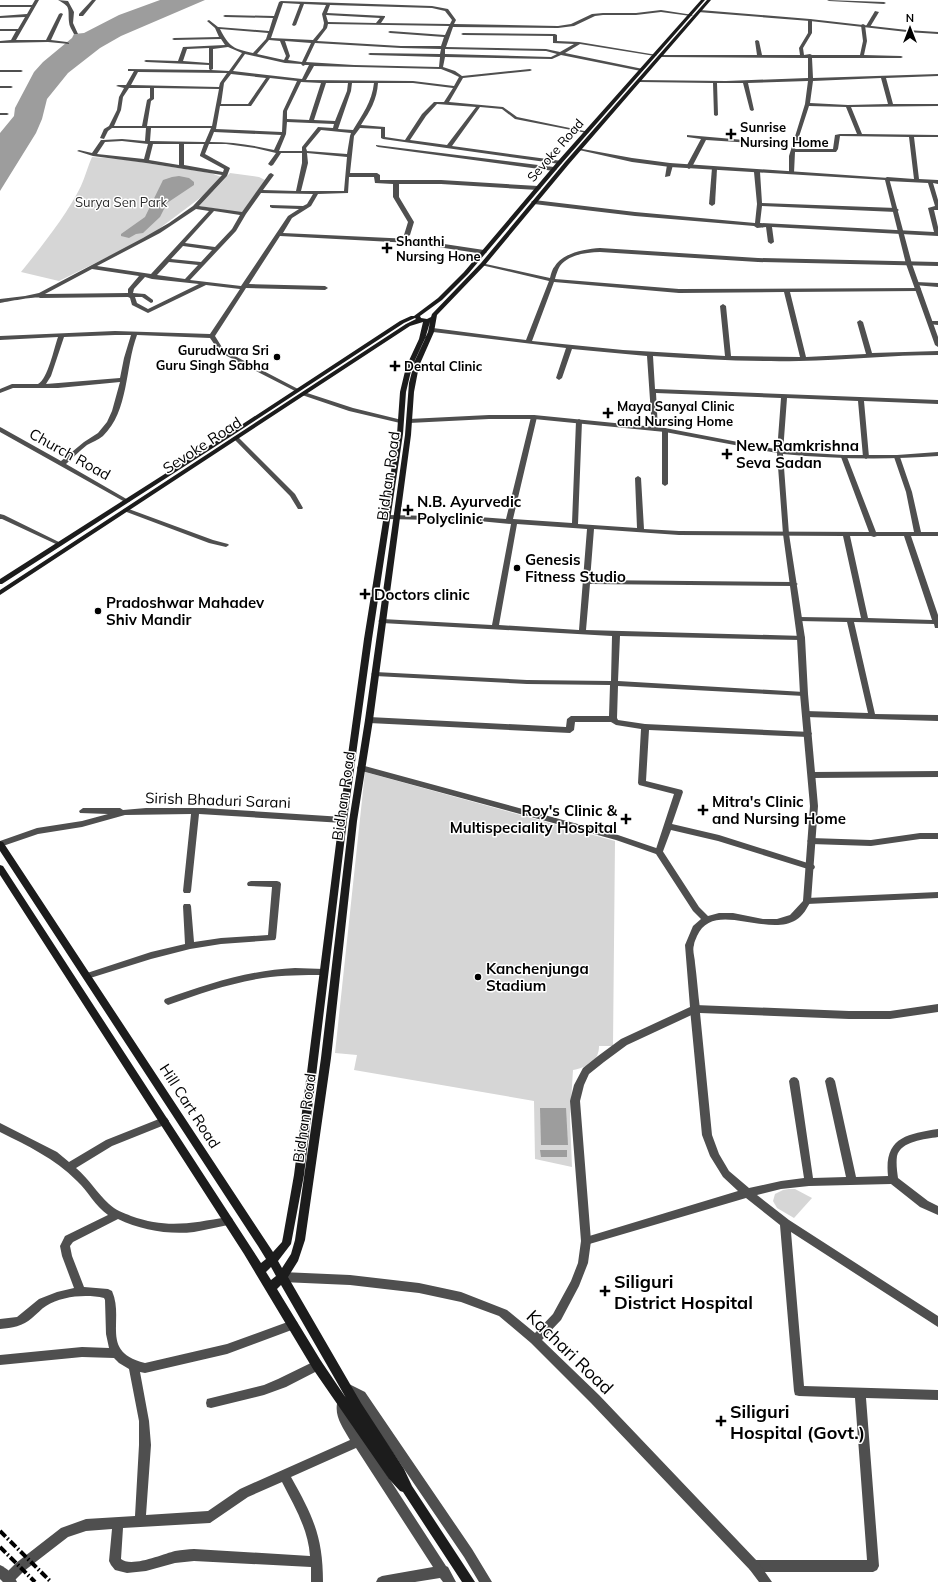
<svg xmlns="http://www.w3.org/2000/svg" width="938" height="1582" font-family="Mulish,sans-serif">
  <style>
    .green { fill: #d6d6d6 }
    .water { fill: #9d9d9d }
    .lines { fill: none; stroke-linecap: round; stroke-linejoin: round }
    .minor { fill: #4f4f4f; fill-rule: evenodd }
    .tertiary { fill: #4f4f4f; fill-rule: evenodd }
    .secondary { fill: #1c1c1c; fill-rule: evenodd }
    .rail { stroke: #000; stroke-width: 4; stroke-dasharray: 8 2.5 1.5 2.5; stroke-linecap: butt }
    .poi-dot { fill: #000; stroke: #fff; stroke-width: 1.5 }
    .labels { text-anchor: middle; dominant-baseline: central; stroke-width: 3; stroke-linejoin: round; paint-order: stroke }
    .far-poi-label { font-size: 13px; font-weight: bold; fill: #000; stroke: #fff; text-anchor: start }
    .far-street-label { font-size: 13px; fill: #000; stroke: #fff }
    .far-park-label { font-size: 13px; fill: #2d2d2d; stroke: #fff }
    .street-label { font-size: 15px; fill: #000; stroke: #fff }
    .poi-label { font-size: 15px; font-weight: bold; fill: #000; stroke: #fff; text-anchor: start }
    .near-poi-label { font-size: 18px; font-weight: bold; fill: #000; stroke: #fff; text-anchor: start }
    .near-street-label { font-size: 18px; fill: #000; stroke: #fff }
  </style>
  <rect width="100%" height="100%" fill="#fff"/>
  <!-- green -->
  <g class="green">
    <path d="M92,157L120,159L211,173L221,177L204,195L148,237L59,281L21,272C41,247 67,215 81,186C85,177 88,166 92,157Z"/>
    <polygon points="230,173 259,177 265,180 242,213 199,206"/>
    <path d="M365,772L615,841L613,1046H599C599,1061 588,1067 573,1070L570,1118L572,1167L535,1159L534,1101L354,1070L357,1055L335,1053Z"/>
    <polygon points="789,1189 795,1189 812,1198 794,1218 777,1208 773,1201 775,1194 783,1190"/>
  </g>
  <!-- water -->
  <g class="water">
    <polygon points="160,0 205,0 121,36 100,48 68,73 47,99 42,119 36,133 0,191 0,133 14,116 15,108 34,72 43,62 72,38 74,34 84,33 119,15"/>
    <polygon points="179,176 189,178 194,182 194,185 167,203 160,217 143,233 136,234 129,238 121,236 121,234 145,217 163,180 172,177"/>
    <polygon points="540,1108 566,1108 568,1145 541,1145"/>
    <polygon points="540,1150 567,1150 567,1157 541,1157"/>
  </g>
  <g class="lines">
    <!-- minor -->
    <g class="minor">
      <polygon points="35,0 39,0 16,40 46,40 59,14 61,13 63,14 51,40 67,42 69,43 69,44 48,42 0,43 0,41 11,40 16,31 0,31 0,29 18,29 25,17 0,18 0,16 27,14 31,7 0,7 0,5 32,5"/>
      <path d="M58,0L68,1L74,12L73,23L78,34H74C72,30 69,26 69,22C68,8 71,7 58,0Z"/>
      <polygon points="92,0 96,0 83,16 79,16 79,14"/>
      <polygon points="827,0 884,2 886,3 884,4 829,1"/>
      <path d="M281,1L432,6L448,9L456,20L454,24L558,26L571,24L592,14L603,13H636L661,10L693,15L691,16L661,12L636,15H603L595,16L574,26L558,28L453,27L446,47L546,49L560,52L574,44L553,43V36L463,35L461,34L463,33L555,34L557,35V41L579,42L657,55L655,56L580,44L565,53L643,69V71H641L561,55L552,59L445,57L443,67L455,71L462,76L530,69L532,70L530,71L463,78L449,102L503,107L517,117L589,132L587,133L515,119L502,109L480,107L452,146L562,161V163L560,164L383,139L381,138V129L360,128L354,136L350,173H377L380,175V180H441L538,186L541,188L538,190L441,184H399V197L414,222L410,235L407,237L404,235L408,222L393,197V184L375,183L374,177H349L348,193L318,194L311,206L292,218L283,233L411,239L484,250L487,252L484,254L411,243L280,236L249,284L325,286L328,288L325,290L246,288L215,336L223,349L229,353L300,390L299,391H295L225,355L219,351L210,338L137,335C125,367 129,411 103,436C98,440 92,442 87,445C79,451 73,458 66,464L130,501L129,502H125L0,432V427L2,428L61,461L84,442L98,433L107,422L112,411L120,382L58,388H13L0,393V389L12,384H38C48,379 54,348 58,337L0,340V336L115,331L210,334L240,289L206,285L148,313L132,305L130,298L128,297L40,298C36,296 7,302 0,303V299L25,296L39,293L143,238L169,223L193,206L222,175L146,163L93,156L77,151L79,150L92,153L101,140H103L122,139L145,141L146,128H112L108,131L104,139L100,138L104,129L109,126L117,110L119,97L124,88L116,86L118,85H126L134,71H128V69L210,70L209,69V65L146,62L144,61L146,60L178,61L183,47L225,45L221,39L174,40L172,39L174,38L219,37L215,28L207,21L209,20L218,27L269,31L273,18L225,17L223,16L225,15L274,16L279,2ZM283,3L300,4L292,25L294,26L296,25L304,4L326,5L322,14L324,23L323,28L313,40L271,38ZM330,5L432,8L445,11L452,20L450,24L381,23L385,17V16L327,13ZM326,15L380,18L376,23L328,22ZM328,24L449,26L445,35L390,31L388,32L390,33L444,37L441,46H401L317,41L327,28ZM220,29L268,33L266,39L253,53C234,49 229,47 220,29ZM269,40L280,41L286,56L284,60L257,54ZM285,41L311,43L302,62L288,60L290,56ZM315,43L401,48L441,49L440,54L370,53L368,54L370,55L440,57L439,67L354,65L306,62ZM228,47L242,53L229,71L211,70L213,69V49ZM209,48V63L183,61L187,49ZM445,49L546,51L557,54L551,57L445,54ZM245,54L285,63L301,64L303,66L305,65H309L302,79L233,71ZM314,66L441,69L451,73L459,77L454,86L413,81L306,80ZM138,72L227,73L220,83L219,87L131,85ZM231,74L266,78L248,104H221L224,83ZM270,78L297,81L283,111L282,132L216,129L220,106H251ZM301,82L321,83L309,120L287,119V111ZM326,83H348L347,91L335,121L314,120ZM352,83H374C372,102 362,115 353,130L338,129L351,91ZM378,83H413L453,88L444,102H434L422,114L405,140L385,137V127L361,125C370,111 377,100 378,83ZM129,88H150V98L147,100L142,126H114L121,110L123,97ZM154,88L219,89L212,126H147L151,101L154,99ZM437,104L476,107L447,145L410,140L426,116ZM287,122L334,124L333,128L318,127L302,147V151H279L286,134ZM151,128H211L205,142L150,141ZM321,130L351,133L350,136L347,154L307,151L306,148ZM214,132L281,135L274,150C253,145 232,142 210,142ZM122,141L148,144L144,159L97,154L105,142ZM153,144H179V165L149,160ZM184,144H204L200,155V156L224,169L223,172L184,165ZM209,144H226L255,148L276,153L268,164L271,166L273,165L281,153H302V163L296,191L263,190L274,175L271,173L269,174L242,212L199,206L227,176L230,168L205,154ZM307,153L347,157L344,191H301L308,163ZM261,193L313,194L307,204L303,206L270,205V207L272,208L299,209L288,216L241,286L190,280L236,231L246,214ZM196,209L209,211L151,274L97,266L160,233ZM214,211L240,215L232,229L215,247L185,243ZM183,246L212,250L201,262L171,259ZM169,262L198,265L185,279L157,275ZM92,269L139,276L128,289V293L45,294ZM145,277L152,279L199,284L148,309L137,303L135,297H142L151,303L153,302V300L145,294L133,293L134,289ZM115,335H131L124,358L120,378L46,384L51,376L64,337Z"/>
      <polygon points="875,11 879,12 870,27 866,27 866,26"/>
      <path d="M810,19L812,20V33L803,48L804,55L810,54L812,55H860L863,41L861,25L863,24L865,25L867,41L864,55L901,56L903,57L901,58H812L813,78L938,74V76L886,78L893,104H938V106L851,107L862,134L938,135V137H914L919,179L938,180V184L933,183L938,200V210H934L938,227V236L772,227L774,242L771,244L768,242L766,227L757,228L754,226L635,216L534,204L531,202L534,200L635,212L755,223L757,204L754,172L757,170L760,172L762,203L896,208L899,210L896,212L762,206L760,223L934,232L928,208L935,206L928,183L887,181L884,179L887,177L914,179L909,137L840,136L838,149L836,152H795L794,173L789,174V156L805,104L808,81L748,83L754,110L752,111L750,110L743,83H717L718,115L716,116L714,115L713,83L639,82L637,81L639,80L726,81L808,78V58L661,57L659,56L661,55H757L755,41L757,40L759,41L762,55H800L799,48L808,33V20ZM881,78L888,104L848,105L810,103L813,81ZM809,106L846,107L857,134H840L835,135L833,149H795Z"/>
      <polygon points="0,70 21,70 23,71 21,72 0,72"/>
      <polygon points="0,86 11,86 13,87 11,88 0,88"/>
      <polygon points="0,113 7,113 9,114 7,115 0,115"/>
      <polygon points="687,135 768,142 770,143 768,144 706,140 692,167 689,169 686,167 701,139 687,137"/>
      <polygon points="376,145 554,167 557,169 554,171 378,147 376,146"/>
      <polygon points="670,163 673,165 670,176 665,177 667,165"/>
      <polygon points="712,168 717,169 715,204 712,206 709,204"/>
      <path d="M600,248L758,258L938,262V266L758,262L600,252C587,252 568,255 560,266C558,269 556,275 555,279L679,289L920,288L921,289L918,291L790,292L806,357L866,354L857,322L860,320L863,322L872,353L938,351V355C891,355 845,360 799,361C750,362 701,359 653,356L655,389L938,400V404L864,401L869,457L866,459L863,457L858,401L787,398L783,452L780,454L777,452L781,398L656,393L658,429L655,431L652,429L647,356L572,349L562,378L559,380L556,378L566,348L433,332L430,330L433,328L526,340L549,281L481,265V263L550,278C551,274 552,269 555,266C563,253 585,249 600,248ZM554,282L679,293L784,292L800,357L731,356L726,306L723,304L720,306L725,356L623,350L532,341Z"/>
      <polygon points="916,282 938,283 938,287 914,285 914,283"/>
      <polygon points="931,321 938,321 938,325 929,324 928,323"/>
      <polygon points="304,392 353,408 402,420 403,421 400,423 349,411 302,395 302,393"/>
      <path d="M534,415L537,417L513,519L572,523L576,421L579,419L582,421L578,524L637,528L635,478L638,476L641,478L644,529L679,531L869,532L841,457L844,455L847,457L876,532H914L906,492L894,457L897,455L900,457L912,492L921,532H938V536H911L938,615V628H935L934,624L854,622L875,714L938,715V721L806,717L802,714L806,711L868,713L847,622L799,621L795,619L799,617L861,618L843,536L679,535L594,529L590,580L794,582L798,584L794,586L590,584L586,630L804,636L805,638L804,640H801L620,636L618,681L804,692L808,694L804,696L618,686L617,718L618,720L645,724L811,732L812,734L808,737L649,730L646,781L682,790L683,792L672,824L719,835L814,865L815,867L814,869L811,870L718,841L671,830L662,854H656L655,852L674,794L639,785L638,783L641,729L616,725L611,722H575L574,730L570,733L369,723L365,720L369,717L566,727L567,719L571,716H609L610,685L527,684L375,676L371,674L375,672L527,680L611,681L612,636L382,623L378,621L382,619L492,625L511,524L479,521L387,519L384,517L387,515L479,517L506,519L531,417ZM517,524L587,529L579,630L499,625ZM850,536H871L874,537L877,536H904L932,620L868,618Z"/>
      <polygon points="665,428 668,430 668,484 665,486 662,484 662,430"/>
      <polygon points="236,436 238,437 295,494 303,508 302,509 298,509 290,496 234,439 233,438"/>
      <polygon points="126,508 213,540 228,544 229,545 226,547 209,543 124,511 123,510"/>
      <polygon points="0,514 4,515 63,544 60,546 58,545 2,519 0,519"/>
      <polygon points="938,771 938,777 812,778 808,775 812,772"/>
      <polygon points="83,808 120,808 123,810 146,808 204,808 343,817 347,820 343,823 199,814 191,891 190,893 184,893 183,891 191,814 125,815 82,827 38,834 0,847 0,841 37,828 82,821 108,814 80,813 79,811"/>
      <polygon points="920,833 938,833 938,839 920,839 871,846 811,844 807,841 811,838 871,840"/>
      <polygon points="251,881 277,881 280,882 281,884 276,938 275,940 221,944 190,949 151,959 87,979 84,978 83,976 84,974 151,952 185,944 183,906 184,904 190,904 191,906 194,942 221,938 268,935 272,887 248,886 247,884 248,882"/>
      <polygon points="938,892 938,898 807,904 804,903 803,901 804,899 807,898"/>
      <path d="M295,968L324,969L327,970L328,972L327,974L324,975C303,975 283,975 263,978C230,983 199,994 168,1005L165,1003L164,1001L165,999C207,984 250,970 295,968Z"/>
      <path d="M938,1004V1012L890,1019H849L700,1013L712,1135L719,1154L729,1171L749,1188L781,1181L804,1178L789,1081L791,1078L794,1077L797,1078L799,1081L813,1178L846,1177L825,1081L827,1078L830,1077L833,1078L835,1081L856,1177L888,1176C884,1138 906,1134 938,1129V1137C925,1139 901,1141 897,1156C896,1163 897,1171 898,1178L928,1201L938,1206V1215L920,1207L891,1184L809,1186L781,1189L757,1195L789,1220L938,1316V1327L791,1232L804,1386L938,1390V1400L866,1398L879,1566L877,1570L873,1572H754L750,1570L748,1566L750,1562L754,1560H867L855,1398L799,1396L795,1395L794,1391L780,1225L746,1198L586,1245L582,1244L581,1241L582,1238L586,1237L738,1191L723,1177L710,1156L702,1135L690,1009L692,1006L695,1005L849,1011H890Z"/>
      <path d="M164,1117L167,1118L169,1121L167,1124L112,1146L76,1168C89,1179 97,1193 109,1204C115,1210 124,1213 131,1216C167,1229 192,1223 228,1217L232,1218L233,1221L232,1224L228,1225C217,1227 206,1230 194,1232C169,1235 141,1230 118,1219L73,1242L70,1246L72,1256L84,1287L108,1289L112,1291C125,1320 99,1352 145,1363L227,1344L293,1320L297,1322L298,1325L297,1328L227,1354L145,1373L140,1372L149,1421L151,1445L146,1515L208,1511L240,1489L350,1440C342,1426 332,1414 339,1397L343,1396L347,1397L348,1401V1415L446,1566L448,1567L456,1582H443L440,1578L415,1582H376L378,1578L382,1576L433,1567L356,1448L291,1477C313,1516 323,1537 323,1582H311V1567L194,1561L175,1563L146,1571L127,1573L115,1570L111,1565L109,1561L112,1529L86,1531L68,1537L24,1571L13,1582H3L2,1579L4,1575L16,1563L61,1528L86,1519L135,1516L139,1445V1421L129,1369L119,1363L114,1358L82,1357L0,1365V1355L82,1347L109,1348L106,1334L105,1300L104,1298C86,1294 62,1296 46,1306C41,1309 37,1314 32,1318C23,1326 12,1328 0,1329V1319L17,1317L39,1299L57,1292L74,1288L62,1256L60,1246L65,1236L108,1215C95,1206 88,1191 77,1181C54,1158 28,1146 0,1132V1123L57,1152L69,1162L106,1140ZM282,1482C294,1506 308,1528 310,1556L194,1549C188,1549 182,1550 175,1551C163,1554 131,1568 121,1559L123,1528L210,1523L248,1497Z"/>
      <polygon points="317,1360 321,1361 322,1365 321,1369 286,1387 264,1395 211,1408 207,1407 206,1403 207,1399 211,1398 264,1385 278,1379"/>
    </g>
    <!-- tertiary -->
    <g class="tertiary">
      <polygon points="700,10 810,19 907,30 938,32 938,34 907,32 810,21 698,12 698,11"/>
      <polygon points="577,148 632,158 670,163 889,178 912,264 938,337 938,347 935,345 906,264 885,180 670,167 632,162 579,150 577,150"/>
      <path d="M489,415H534L665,428L780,450L811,453L844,455H897L938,452V456C886,460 835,459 783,454L789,534L805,638L808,694L818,806L811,901C807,908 803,916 796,920C767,938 713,899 697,936C696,939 694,942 694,945C692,950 695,958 695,963C697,978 698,994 700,1009L698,1012L627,1045L604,1062L589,1074L584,1085L580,1101L591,1241L588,1263L579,1286L561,1320L542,1340L599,1395L758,1562L772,1582H759L750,1570L591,1403L531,1343L499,1316L461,1302L419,1293L350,1285L282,1282L278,1280L277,1277L278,1274L282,1272L350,1275L419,1283L461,1292L507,1310L535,1333L553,1314L571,1281L578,1263L581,1241L570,1101L574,1085L583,1068L598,1056L621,1039L690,1007L685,945L693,926L701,919L693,911L656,854L616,840L358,770L357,768L358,766L361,765L618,835L662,850L699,907L708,916L719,913H733L763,919H777L790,915L803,901L810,806L800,694L797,638L783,534L777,453L665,432L534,419H489L409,423L406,421L409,419Z"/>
      <polygon points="347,1383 365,1392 472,1549 492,1582 479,1582 464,1557 357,1400 343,1392 342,1388 343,1384"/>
      <path d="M0,1565C7,1568 14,1575 17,1582H3L0,1579Z"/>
    </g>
    <!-- secondary -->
    <path class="secondary" d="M701,0H705L562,163L468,274L442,300L420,316L421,318L427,319L431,317L432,314L481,263L565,162L707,0H711L569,164L485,265L437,315L434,332L419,366L414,392L411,435L373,720L357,821L331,1058L305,1240L298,1261L288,1277L361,1403L404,1469L412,1486L475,1582H462L403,1492L400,1491L389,1479L313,1369L244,1254L0,875V865L3,866L261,1263L266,1259L258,1246L0,851V841L3,842L273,1252L282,1242L283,1237L294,1175L339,820L364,639L397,434L400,392L406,367L419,339L423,322L410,326L0,595V590L406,324L416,319L415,318L404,323L233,435L2,584H0V579L229,433L400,321L411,316H414L438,298L464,272L558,161ZM430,322L428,332L415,360L409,383L405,435L365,720L349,821L321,1058L295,1240L291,1254L282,1268L278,1261L291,1244L304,1175L347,820L372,639L403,434L406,392L412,367L425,339ZM271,1267L276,1276L271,1280L266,1272ZM281,1285L346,1398L321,1361L277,1289Z"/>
    <!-- rail -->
    <g class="rail">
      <polyline points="0,1531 51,1582"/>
      <polyline points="0,1547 35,1582"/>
    </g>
  </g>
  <!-- markers -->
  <g class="poi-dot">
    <path d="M729 128h4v4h4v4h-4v4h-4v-4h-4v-4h4z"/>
    <path d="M385 242h4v4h4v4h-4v4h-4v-4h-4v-4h4z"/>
    <circle cx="277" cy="357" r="4"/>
    <path d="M393 360h4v4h4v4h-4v4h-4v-4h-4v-4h4z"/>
    <path d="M606 407h4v4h4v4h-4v4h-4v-4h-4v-4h4z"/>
    <path d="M725 448h4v4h4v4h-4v4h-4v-4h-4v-4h4z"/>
    <path d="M406 504h4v4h4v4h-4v4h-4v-4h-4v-4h4z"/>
    <circle cx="517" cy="568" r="4"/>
    <path d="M363 588h4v4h4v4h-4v4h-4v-4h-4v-4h4z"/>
    <circle cx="98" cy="611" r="4"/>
    <path d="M701 804h4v4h4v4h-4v4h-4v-4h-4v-4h4z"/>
    <path d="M624 813h4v4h4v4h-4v4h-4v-4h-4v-4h4z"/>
    <circle cx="478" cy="977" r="4"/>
    <path d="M603 1285h4v4h4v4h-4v4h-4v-4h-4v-4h4z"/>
    <path d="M719 1415h4v4h4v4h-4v4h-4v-4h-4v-4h4z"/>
  </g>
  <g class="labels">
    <!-- far-poi labels -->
    <g class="far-poi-label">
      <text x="740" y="127">Sunrise<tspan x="740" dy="15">Nursing Home</tspan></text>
      <text x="396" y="241">Shanthi<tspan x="396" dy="15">Nursing Hone</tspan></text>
      <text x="269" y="350" text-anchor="end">Gurudwara Sri<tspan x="269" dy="15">Guru Singh Sabha</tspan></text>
      <text x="404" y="366">Dental Clinic</text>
      <text x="617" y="406">Maya Sanyal Clinic<tspan x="617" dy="15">and Nursing Home</tspan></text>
    </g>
    <!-- far-street labels -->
    <g class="far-street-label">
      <text transform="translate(555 150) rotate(-49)">Sevoke Road</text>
    </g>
    <!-- far-park labels -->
    <g class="far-park-label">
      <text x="121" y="202">Surya Sen Park</text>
    </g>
    <!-- street labels -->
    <g class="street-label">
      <text transform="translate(202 445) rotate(-33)">Sevoke Road</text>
      <text transform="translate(70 454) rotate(29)">Church Road</text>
      <text transform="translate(388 476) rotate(-82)">Bidhan Road</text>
      <text transform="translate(343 796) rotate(-82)">Bidhan Road</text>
      <text transform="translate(218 800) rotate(2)">Sirish Bhaduri Sarani</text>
      <text transform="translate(190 1106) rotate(57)">Hill Cart Road</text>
      <text transform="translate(304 1118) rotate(-82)">Bidhan Road</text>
    </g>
    <!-- poi labels -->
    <g class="poi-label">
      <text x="736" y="445">New Ramkrishna<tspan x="736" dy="17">Seva Sadan</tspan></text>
      <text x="417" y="501">N.B. Ayurvedic<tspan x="417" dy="17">Polyclinic</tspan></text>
      <text x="525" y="559">Genesis<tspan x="525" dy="17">Fitness Studio</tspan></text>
      <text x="374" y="594">Doctors clinic</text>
      <text x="106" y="602">Pradoshwar Mahadev<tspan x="106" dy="17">Shiv Mandir</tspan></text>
      <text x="712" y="801">Mitra's Clinic<tspan x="712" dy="17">and Nursing Home</tspan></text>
      <text x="617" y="810" text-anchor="end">Roy's Clinic &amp;<tspan x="617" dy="17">Multispeciality Hospital</tspan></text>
      <text x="486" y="968">Kanchenjunga<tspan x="486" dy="17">Stadium</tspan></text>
    </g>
    <!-- near-poi labels -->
    <g class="near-poi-label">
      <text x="614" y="1281">Siliguri<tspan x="614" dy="21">District Hospital</tspan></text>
      <text x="730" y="1411">Siliguri<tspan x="730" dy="21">Hospital (Govt.)</tspan></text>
    </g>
    <!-- near-street labels -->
    <g class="near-street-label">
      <text transform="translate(570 1352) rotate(44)">Kachari Road</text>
    </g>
  </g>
  <!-- north arrow -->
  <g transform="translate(910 28)" stroke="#ffffff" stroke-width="3" paint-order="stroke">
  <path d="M0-3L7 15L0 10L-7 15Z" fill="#000000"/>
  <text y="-6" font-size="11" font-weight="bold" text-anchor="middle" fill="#000000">N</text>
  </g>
</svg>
